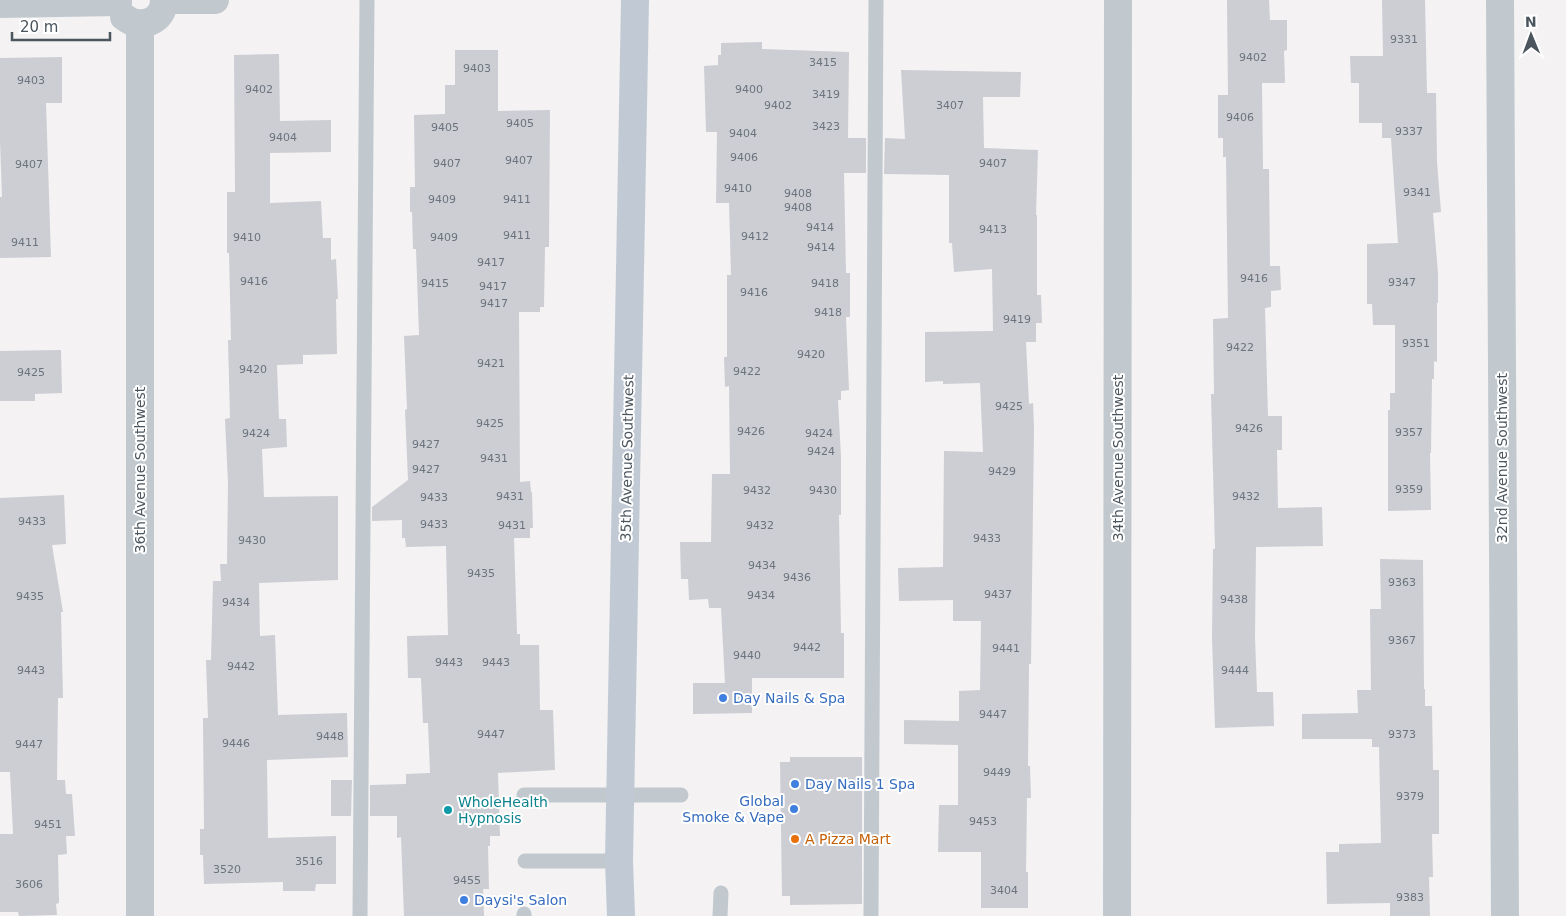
<svg xmlns="http://www.w3.org/2000/svg" width="1566" height="916" font-family="'DejaVu Sans',sans-serif">
  <style>
    .building { fill: #ccced4 }
    .lines { fill: none; stroke-linecap: round; stroke-linejoin: round }
    .service { stroke: #c1c9cf; stroke-width: 15 }
    .minor { stroke: #c1c9cf; stroke-width: 28 }
    .secondary { stroke: #c1cad4; stroke-width: 28 }
    .shop-dot { fill: #3f7fe0; stroke: #fff; stroke-width: 2 }
    .culture-dot { fill: #0f9aa8; stroke: #fff; stroke-width: 2 }
    .food-dot { fill: #e8710a; stroke: #fff; stroke-width: 2 }
    .labels { text-anchor: middle; dominant-baseline: central; stroke-width: 4; stroke-linejoin: round; paint-order: stroke }
    .number-label { font-size: 11px; fill: #6b737c }
    .street-label { font-size: 14px; fill: #4b555e; stroke: #fff }
    .shop-label { font-size: 14px; fill: #366cbe; stroke: #fff; text-anchor: start }
    .culture-label { font-size: 14px; fill: #0d838f; stroke: #fff; text-anchor: start }
    .food-label { font-size: 14px; fill: #c56008; stroke: #fff; text-anchor: start }
  </style>
  <rect width="100%" height="100%" fill="#f4f2f2"/>
  <!-- building -->
  <g class="building">
    <polygon points="1227,0 1269,0 1270,20 1287,20 1287,50 1284,51 1285,83 1262,83 1263,169 1269,169 1270,266 1280,266 1281,290 1271,291 1271,307 1265,308 1268,416 1282,416 1282,450 1277,450 1278,508 1322,507 1323,546 1256,547 1255,637 1257,692 1273,692 1274,726 1215,728 1212,638 1213,549 1215,549 1211,394 1214,394 1213,319 1228,318 1226,157 1223,157 1223,138 1218,138 1218,95 1228,95"/>
    <polygon points="1382,0 1425,0 1427,93 1436,93 1437,162 1441,212 1433,213 1438,273 1438,303 1437,303 1437,362 1434,361 1434,379 1432,379 1431,453 1430,453 1431,510 1388,511 1388,410 1390,410 1390,393 1395,393 1395,325 1373,325 1372,304 1367,304 1367,244 1398,243 1391,138 1382,138 1382,123 1359,123 1359,83 1351,83 1350,56 1383,56"/>
    <polygon points="762,42 762,49 849,52 848,138 866,138 866,173 844,173 846,273 850,273 850,317 846,317 849,390 841,391 841,400 838,400 841,457 841,515 839,515 841,633 844,633 844,678 752,678 752,713 693,714 693,683 725,683 721,608 709,608 708,599 689,600 688,579 681,579 680,542 711,542 712,474 730,474 729,386 725,387 724,357 727,357 727,275 731,275 729,203 716,203 717,132 706,132 704,66 718,65 718,55 721,55 721,43"/>
    <polygon points="455,50 498,50 498,111 550,110 549,247 545,247 544,307 540,307 540,312 519,312 520,482 530,481 531,492 532,492 533,528 530,528 530,538 514,538 517,634 520,634 520,645 539,645 540,710 553,710 555,770 498,773 500,836 490,836 490,846 488,846 489,889 483,889 484,916 404,916 401,837 397,838 397,816 370,816 370,785 406,784 406,774 430,773 428,723 423,723 421,678 408,678 407,636 448,635 446,546 406,547 405,538 402,538 402,520 372,521 372,507 408,480 405,410 407,409 404,336 419,335 416,249 413,249 412,212 410,212 410,187 415,187 414,115 445,114 445,85 455,85"/>
    <polygon points="279,54 280,121 331,120 331,152 270,153 270,203 321,201 323,238 331,238 331,260 336,259 338,299 336,299 337,354 303,355 303,364 277,365 279,419 286,419 287,447 262,449 264,497 338,496 338,580 259,583 260,636 275,635 278,715 347,713 348,757 267,760 268,838 336,836 336,884 316,884 315,891 283,891 283,882 204,884 203,855 200,855 200,829 204,829 203,718 208,718 206,660 211,660 213,581 221,581 220,564 227,564 228,483 225,419 230,418 228,340 231,340 229,253 227,253 227,192 235,192 234,55"/>
    <polygon points="62,57 62,103 46,103 51,257 0,258 0,197 2,197 0,141 0,58"/>
    <polygon points="901,70 1021,72 1020,97 983,97 984,148 1038,150 1036,215 1037,215 1037,295 1041,295 1042,323 1036,323 1036,342 1026,342 1029,404 1033,403 1034,428 1031,664 1029,664 1028,766 1030,766 1031,798 1027,798 1026,872 1028,872 1028,908 981,908 981,852 938,852 939,805 958,805 958,745 904,744 904,720 959,721 959,691 980,690 981,621 953,621 953,600 899,601 898,568 943,567 944,451 983,452 980,383 943,384 943,381 925,382 925,332 993,331 992,269 954,272 952,243 949,243 949,175 884,174 885,138 905,139"/>
    <polygon points="61,350 62,393 35,394 35,401 0,401 0,351"/>
    <polygon points="64,495 66,544 52,545 63,612 61,612 63,698 58,698 57,780 65,780 66,794 72,794 75,836 66,836 67,854 58,855 59,903 56,904 57,915 19,916 18,912 0,912 0,834 13,834 10,772 0,772 0,498"/>
    <polygon points="1380,559 1423,560 1424,689 1425,689 1425,706 1432,706 1433,770 1439,770 1439,834 1432,834 1433,877 1429,877 1430,916 1390,916 1390,903 1327,904 1326,852 1339,852 1339,844 1381,843 1379,747 1372,747 1372,739 1302,739 1302,714 1358,713 1357,690 1371,690 1370,609 1381,609"/>
    <polygon points="790,757 862,757 862,904 790,905 790,896 782,896 780,762 790,762"/>
    <polygon points="331,780 352,780 351,816 331,816"/>
  </g>
  <g class="lines">
    <!-- service -->
    <g class="service">
      <polyline points="524,795 681,795"/>
      <polyline points="525,861 619,861"/>
      <polyline points="524,914 524,916"/>
      <polyline points="360,916 367,0"/>
      <polyline points="720,916 721,893"/>
      <polyline points="871,916 876,0"/>
    </g>
    <!-- minor -->
    <g class="minor">
      <polyline points="164,0 215,0"/>
      <polyline points="1500,0 1505,916"/>
      <polyline points="0,4 118,2"/>
      <path d="M124,17C140,30 164,22 164,0"/>
      <polyline points="140,916 140,24"/>
      <polyline points="1117,916 1118,0"/>
    </g>
    <!-- secondary -->
    <polyline class="secondary" points="621,916 619,861 635,0"/>
  </g>
  <!-- markers -->
  <g class="shop-dot">
    <circle cx="723" cy="698" r="5"/>
    <circle cx="795" cy="784" r="5"/>
    <circle cx="794" cy="809" r="5"/>
    <circle cx="464" cy="900" r="5"/>
  </g>
  <circle class="culture-dot" cx="448" cy="810" r="5"/>
  <circle class="food-dot" cx="795" cy="839" r="5"/>
  <g class="labels">
    <!-- number labels -->
    <g class="number-label">
      <text x="1404" y="39">9331</text>
      <text x="1253" y="57">9402</text>
      <text x="823" y="62">3415</text>
      <text x="477" y="68">9403</text>
      <text x="31" y="80">9403</text>
      <text x="259" y="89">9402</text>
      <text x="749" y="89">9400</text>
      <text x="826" y="94">3419</text>
      <text x="778" y="105">9402</text>
      <text x="950" y="105">3407</text>
      <text x="1240" y="117">9406</text>
      <text x="520" y="123">9405</text>
      <text x="826" y="126">3423</text>
      <text x="445" y="127">9405</text>
      <text x="1409" y="131">9337</text>
      <text x="743" y="133">9404</text>
      <text x="283" y="137">9404</text>
      <text x="744" y="157">9406</text>
      <text x="519" y="160">9407</text>
      <text x="447" y="163">9407</text>
      <text x="993" y="163">9407</text>
      <text x="29" y="164">9407</text>
      <text x="738" y="188">9410</text>
      <text x="1417" y="192">9341</text>
      <text x="798" y="193">9408</text>
      <text x="442" y="199">9409</text>
      <text x="517" y="199">9411</text>
      <text x="798" y="207">9408</text>
      <text x="820" y="227">9414</text>
      <text x="993" y="229">9413</text>
      <text x="517" y="235">9411</text>
      <text x="755" y="236">9412</text>
      <text x="247" y="237">9410</text>
      <text x="444" y="237">9409</text>
      <text x="25" y="242">9411</text>
      <text x="821" y="247">9414</text>
      <text x="491" y="262">9417</text>
      <text x="1254" y="278">9416</text>
      <text x="254" y="281">9416</text>
      <text x="1402" y="282">9347</text>
      <text x="435" y="283">9415</text>
      <text x="825" y="283">9418</text>
      <text x="493" y="286">9417</text>
      <text x="754" y="292">9416</text>
      <text x="494" y="303">9417</text>
      <text x="828" y="312">9418</text>
      <text x="1017" y="319">9419</text>
      <text x="1416" y="343">9351</text>
      <text x="1240" y="347">9422</text>
      <text x="811" y="354">9420</text>
      <text x="491" y="363">9421</text>
      <text x="253" y="369">9420</text>
      <text x="747" y="371">9422</text>
      <text x="31" y="372">9425</text>
      <text x="1009" y="406">9425</text>
      <text x="490" y="423">9425</text>
      <text x="1249" y="428">9426</text>
      <text x="751" y="431">9426</text>
      <text x="1409" y="432">9357</text>
      <text x="256" y="433">9424</text>
      <text x="819" y="433">9424</text>
      <text x="426" y="444">9427</text>
      <text x="821" y="451">9424</text>
      <text x="494" y="458">9431</text>
      <text x="426" y="469">9427</text>
      <text x="1002" y="471">9429</text>
      <text x="1409" y="489">9359</text>
      <text x="757" y="490">9432</text>
      <text x="823" y="490">9430</text>
      <text x="510" y="496">9431</text>
      <text x="1246" y="496">9432</text>
      <text x="434" y="497">9433</text>
      <text x="32" y="521">9433</text>
      <text x="434" y="524">9433</text>
      <text x="512" y="525">9431</text>
      <text x="760" y="525">9432</text>
      <text x="987" y="538">9433</text>
      <text x="252" y="540">9430</text>
      <text x="762" y="565">9434</text>
      <text x="481" y="573">9435</text>
      <text x="797" y="577">9436</text>
      <text x="1402" y="582">9363</text>
      <text x="998" y="594">9437</text>
      <text x="761" y="595">9434</text>
      <text x="30" y="596">9435</text>
      <text x="1234" y="599">9438</text>
      <text x="236" y="602">9434</text>
      <text x="1402" y="640">9367</text>
      <text x="807" y="647">9442</text>
      <text x="1006" y="648">9441</text>
      <text x="747" y="655">9440</text>
      <text x="449" y="662">9443</text>
      <text x="496" y="662">9443</text>
      <text x="241" y="666">9442</text>
      <text x="31" y="670">9443</text>
      <text x="1235" y="670">9444</text>
      <text x="993" y="714">9447</text>
      <text x="491" y="734">9447</text>
      <text x="1402" y="734">9373</text>
      <text x="330" y="736">9448</text>
      <text x="236" y="743">9446</text>
      <text x="29" y="744">9447</text>
      <text x="997" y="772">9449</text>
      <text x="1410" y="796">9379</text>
      <text x="983" y="821">9453</text>
      <text x="48" y="824">9451</text>
      <text x="309" y="861">3516</text>
      <text x="227" y="869">3520</text>
      <text x="467" y="880">9455</text>
      <text x="29" y="884">3606</text>
      <text x="1004" y="890">3404</text>
      <text x="1410" y="897">9383</text>
    </g>
    <!-- street labels -->
    <g class="street-label">
      <text transform="translate(627 458) rotate(-89)">35th Avenue Southwest</text>
      <text transform="translate(1118 458) rotate(-90)">34th Avenue Southwest</text>
      <text transform="translate(1502 458) rotate(-90)">32nd Avenue Southwest</text>
      <text transform="translate(140 470) rotate(-90)">36th Avenue Southwest</text>
    </g>
    <!-- shop labels -->
    <g class="shop-label">
      <text x="733" y="698">Day Nails &amp; Spa</text>
      <text x="805" y="784">Day Nails 1 Spa</text>
      <text x="784" y="801" text-anchor="end">Global<tspan x="784" dy="16">Smoke &amp; Vape</tspan></text>
      <text x="474" y="900">Daysi's Salon</text>
    </g>
    <!-- culture labels -->
    <g class="culture-label">
      <text x="458" y="802">WholeHealth<tspan x="458" dy="16">Hypnosis</tspan></text>
    </g>
    <!-- food labels -->
    <g class="food-label">
      <text x="805" y="839">A Pizza Mart</text>
    </g>
  </g>
  <!-- north arrow -->
  <g transform="translate(1531 35) rotate(359)" stroke="#ffffff" stroke-width="4" paint-order="stroke">
  <path d="M0-4L9 19L0 12L-9 19Z" fill="#4b555e"/>
  <text y="-8" font-size="14" font-weight="bold" text-anchor="middle" fill="#4b555e">N</text>
  </g>
  <!-- scale -->
  <path d="M12 32v8h98v-8" fill="none" stroke="#4b555e" stroke-width="2.5"/>
  <text x="20" y="32" font-size="15" fill="#4b555e" stroke="#ffffff" stroke-width="4" paint-order="stroke">20 m</text>
</svg>
